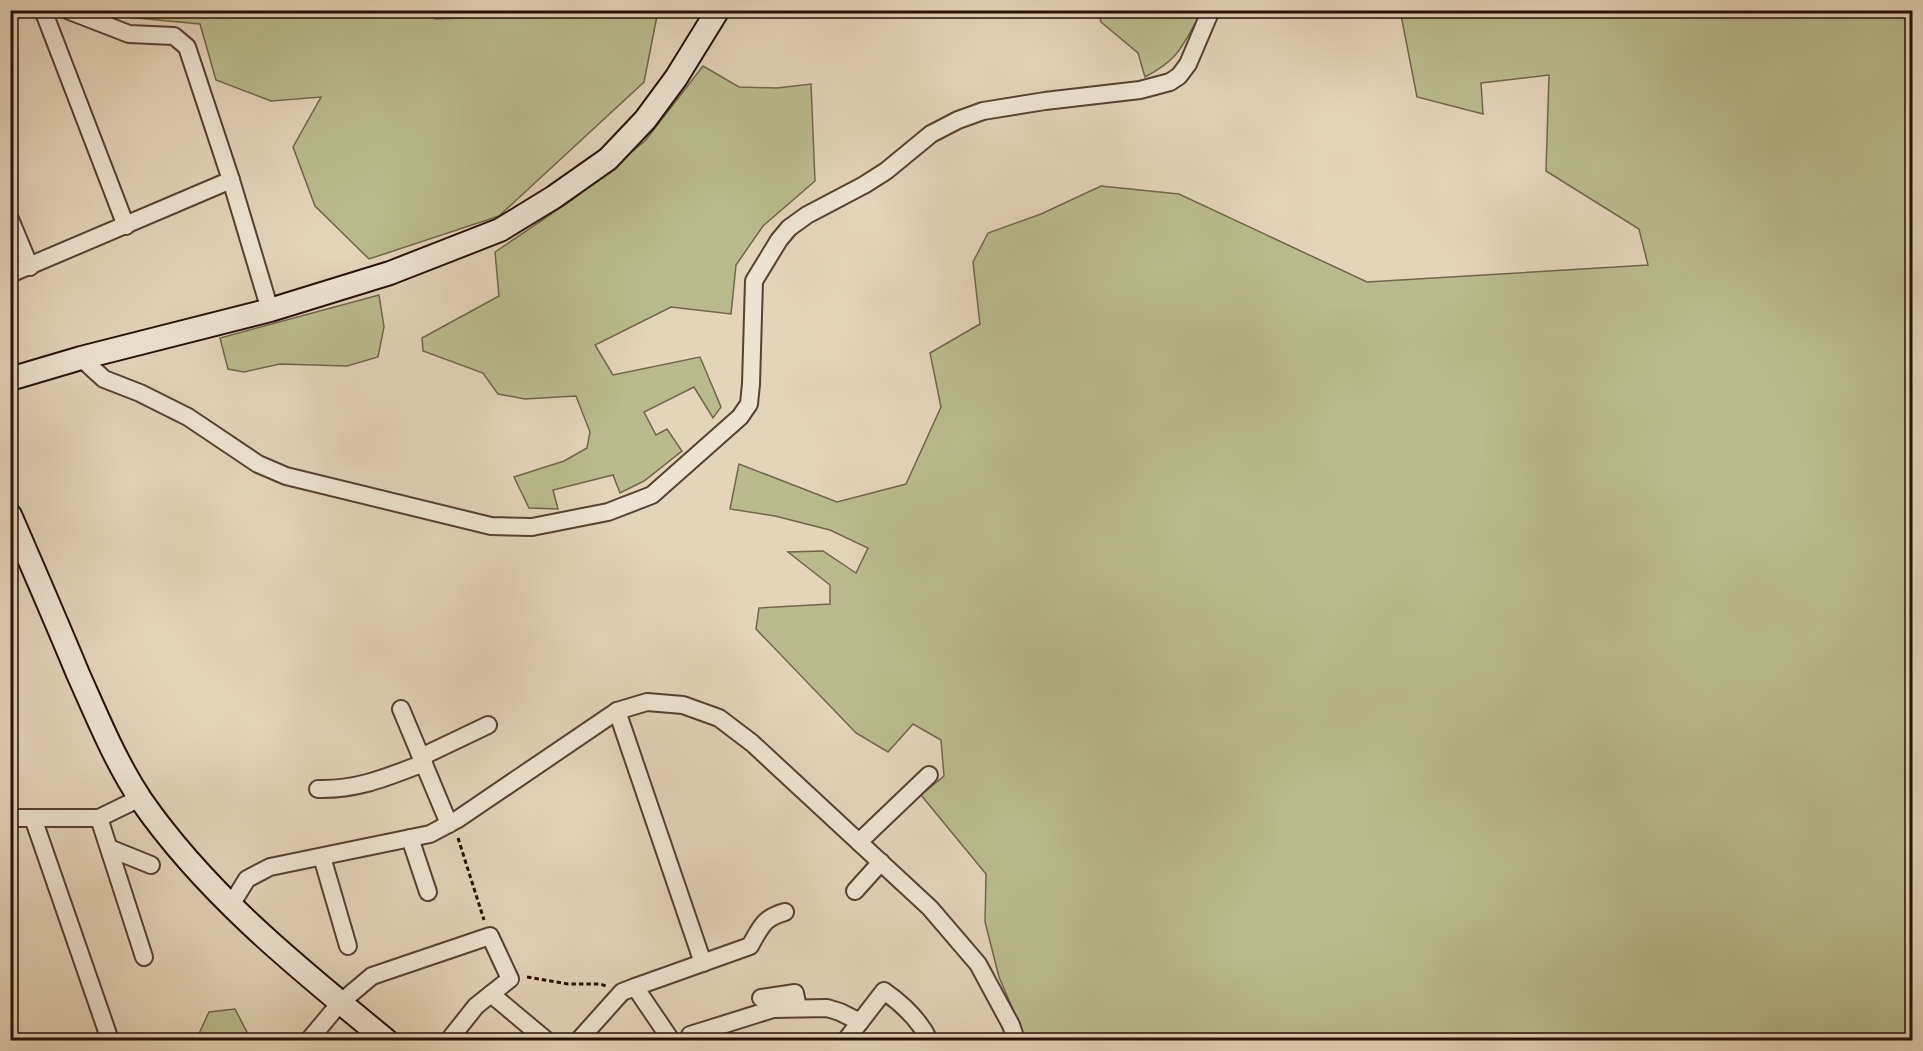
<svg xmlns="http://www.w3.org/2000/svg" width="1923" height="1051" font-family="'IM FELL Double Pica',serif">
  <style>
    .green { fill: #b9bb8c; stroke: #706649; stroke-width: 1.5 }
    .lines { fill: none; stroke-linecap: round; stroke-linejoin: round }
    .street-casing { stroke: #564133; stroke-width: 20 }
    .secondary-casing { stroke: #261006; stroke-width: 26 }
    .path { stroke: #261006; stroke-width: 3; stroke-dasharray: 4.5 3; stroke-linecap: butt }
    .street { stroke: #ede3d2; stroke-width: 16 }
    .secondary { stroke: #ede3d2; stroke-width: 22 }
  </style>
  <rect width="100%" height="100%" fill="#e4d4b9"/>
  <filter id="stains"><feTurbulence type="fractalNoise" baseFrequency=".00333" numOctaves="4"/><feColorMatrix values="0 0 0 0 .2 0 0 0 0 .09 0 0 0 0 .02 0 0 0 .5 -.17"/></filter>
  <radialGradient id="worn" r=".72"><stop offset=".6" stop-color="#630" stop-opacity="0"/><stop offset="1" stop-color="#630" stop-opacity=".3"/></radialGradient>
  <!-- green -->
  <g class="green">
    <polygon points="426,11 435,19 658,11 644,82 499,216 369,259 315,206 293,147 321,97 271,101 216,80 200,24 126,17 105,11"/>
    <path d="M1098,11V10L1202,11C1183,44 1181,58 1145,77L1138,53L1101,22Z"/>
    <polygon points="1388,11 1912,11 1912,1033 1907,1040 1026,1040 999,977 985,922 986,874 921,795 944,776 941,740 913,724 888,752 856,733 756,629 759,608 830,604 830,585 788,552 823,551 856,573 868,548 830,530 775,516 730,509 739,464 837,502 906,484 941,407 930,353 980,324 973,262 988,233 1041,214 1101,186 1179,194 1367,282 1648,265 1639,229 1546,171 1549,75 1481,83 1483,114 1417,97 1401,15"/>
    <polygon points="703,66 739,87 777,88 811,84 815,181 763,226 736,265 731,314 671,307 595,345 613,375 700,357 721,407 713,418 694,387 644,412 656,435 667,429 682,451 644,481 620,493 613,475 553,490 558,509 529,508 514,477 564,461 587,448 590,432 576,396 525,399 498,394 483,373 423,351 422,338 499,296 495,252 572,200 645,141"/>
    <polygon points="379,295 384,327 378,357 347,366 280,364 244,372 228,369 220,338"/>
    <polygon points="235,1009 251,1040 196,1040 209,1012"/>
  </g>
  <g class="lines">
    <!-- street casing -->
    <g class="street-casing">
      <g id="street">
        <polyline points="43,10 126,226"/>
        <polyline points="67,10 129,34 174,36 187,47 231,180 270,310"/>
        <polyline points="10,219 30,267"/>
        <polyline points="10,274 231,180"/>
        <polyline points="81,358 104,379 140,393 188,417 258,464 286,476 491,526 532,527 608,512 652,495 740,417 749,404 751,384 754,281 779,240 789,228 807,215 864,185 886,171 931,134 958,120 983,111 1045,101 1140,90 1170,82 1179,76 1188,64 1211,10"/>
        <polyline points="401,709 449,824"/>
        <polyline points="617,711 703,963"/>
        <polyline points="421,757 488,725"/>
        <path d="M318,789C358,790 387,777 424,763"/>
        <polyline points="10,818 99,818 140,798"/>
        <polyline points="33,818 110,1040"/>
        <polyline points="99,818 144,957"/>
        <polyline points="410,838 428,892"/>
        <polyline points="859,842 929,775"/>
        <polyline points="109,848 151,865"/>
        <polyline points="322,857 348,946"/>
        <polyline points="855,891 881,862"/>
        <polyline points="231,905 247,879 270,867 430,834 458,819 617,711 647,702 683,705 719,718 752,743 930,908 978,964 1011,1025 1016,1040"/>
        <path d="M635,987L750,946C761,927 763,918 785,912"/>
        <polyline points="761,998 795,993 798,1008"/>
        <polyline points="309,1040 340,1003 372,976 490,936 510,979 491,994"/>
        <polyline points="449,1040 476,1006 491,994 546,1040"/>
        <polyline points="579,1040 622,992 635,987 671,1040"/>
        <polyline points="691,1040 690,1035 773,1009 827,1008 840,1012 860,1022"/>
        <path d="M846,1040L884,991C901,1003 920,1021 929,1040"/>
      </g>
    </g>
    <!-- secondary casing -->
    <g class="secondary-casing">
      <g id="secondary">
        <polyline points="10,379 81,358 270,310 390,273 500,230 554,197 608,159 645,120 676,78 718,10"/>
        <path d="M10,515C33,568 56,621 78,674C97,716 115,761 141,800C206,894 298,968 386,1040"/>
      </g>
    </g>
    <!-- path -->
    <g class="path">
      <polyline points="458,838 484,920"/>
      <polyline points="527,977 568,984 600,984 606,986"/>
    </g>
    <!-- street -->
    <use href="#street" class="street"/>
    <!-- secondary -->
    <use href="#secondary" class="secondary"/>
  </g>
  <!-- margin -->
  <rect width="1923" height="1051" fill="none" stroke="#e4d4b9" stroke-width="36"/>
  <rect x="12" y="12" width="1899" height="1027" fill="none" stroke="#261006" stroke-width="3"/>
  <rect x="18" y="18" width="1887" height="1015" fill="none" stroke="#261006" stroke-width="1.5"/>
  <rect width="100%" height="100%" filter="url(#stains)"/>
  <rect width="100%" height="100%" fill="url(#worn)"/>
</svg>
